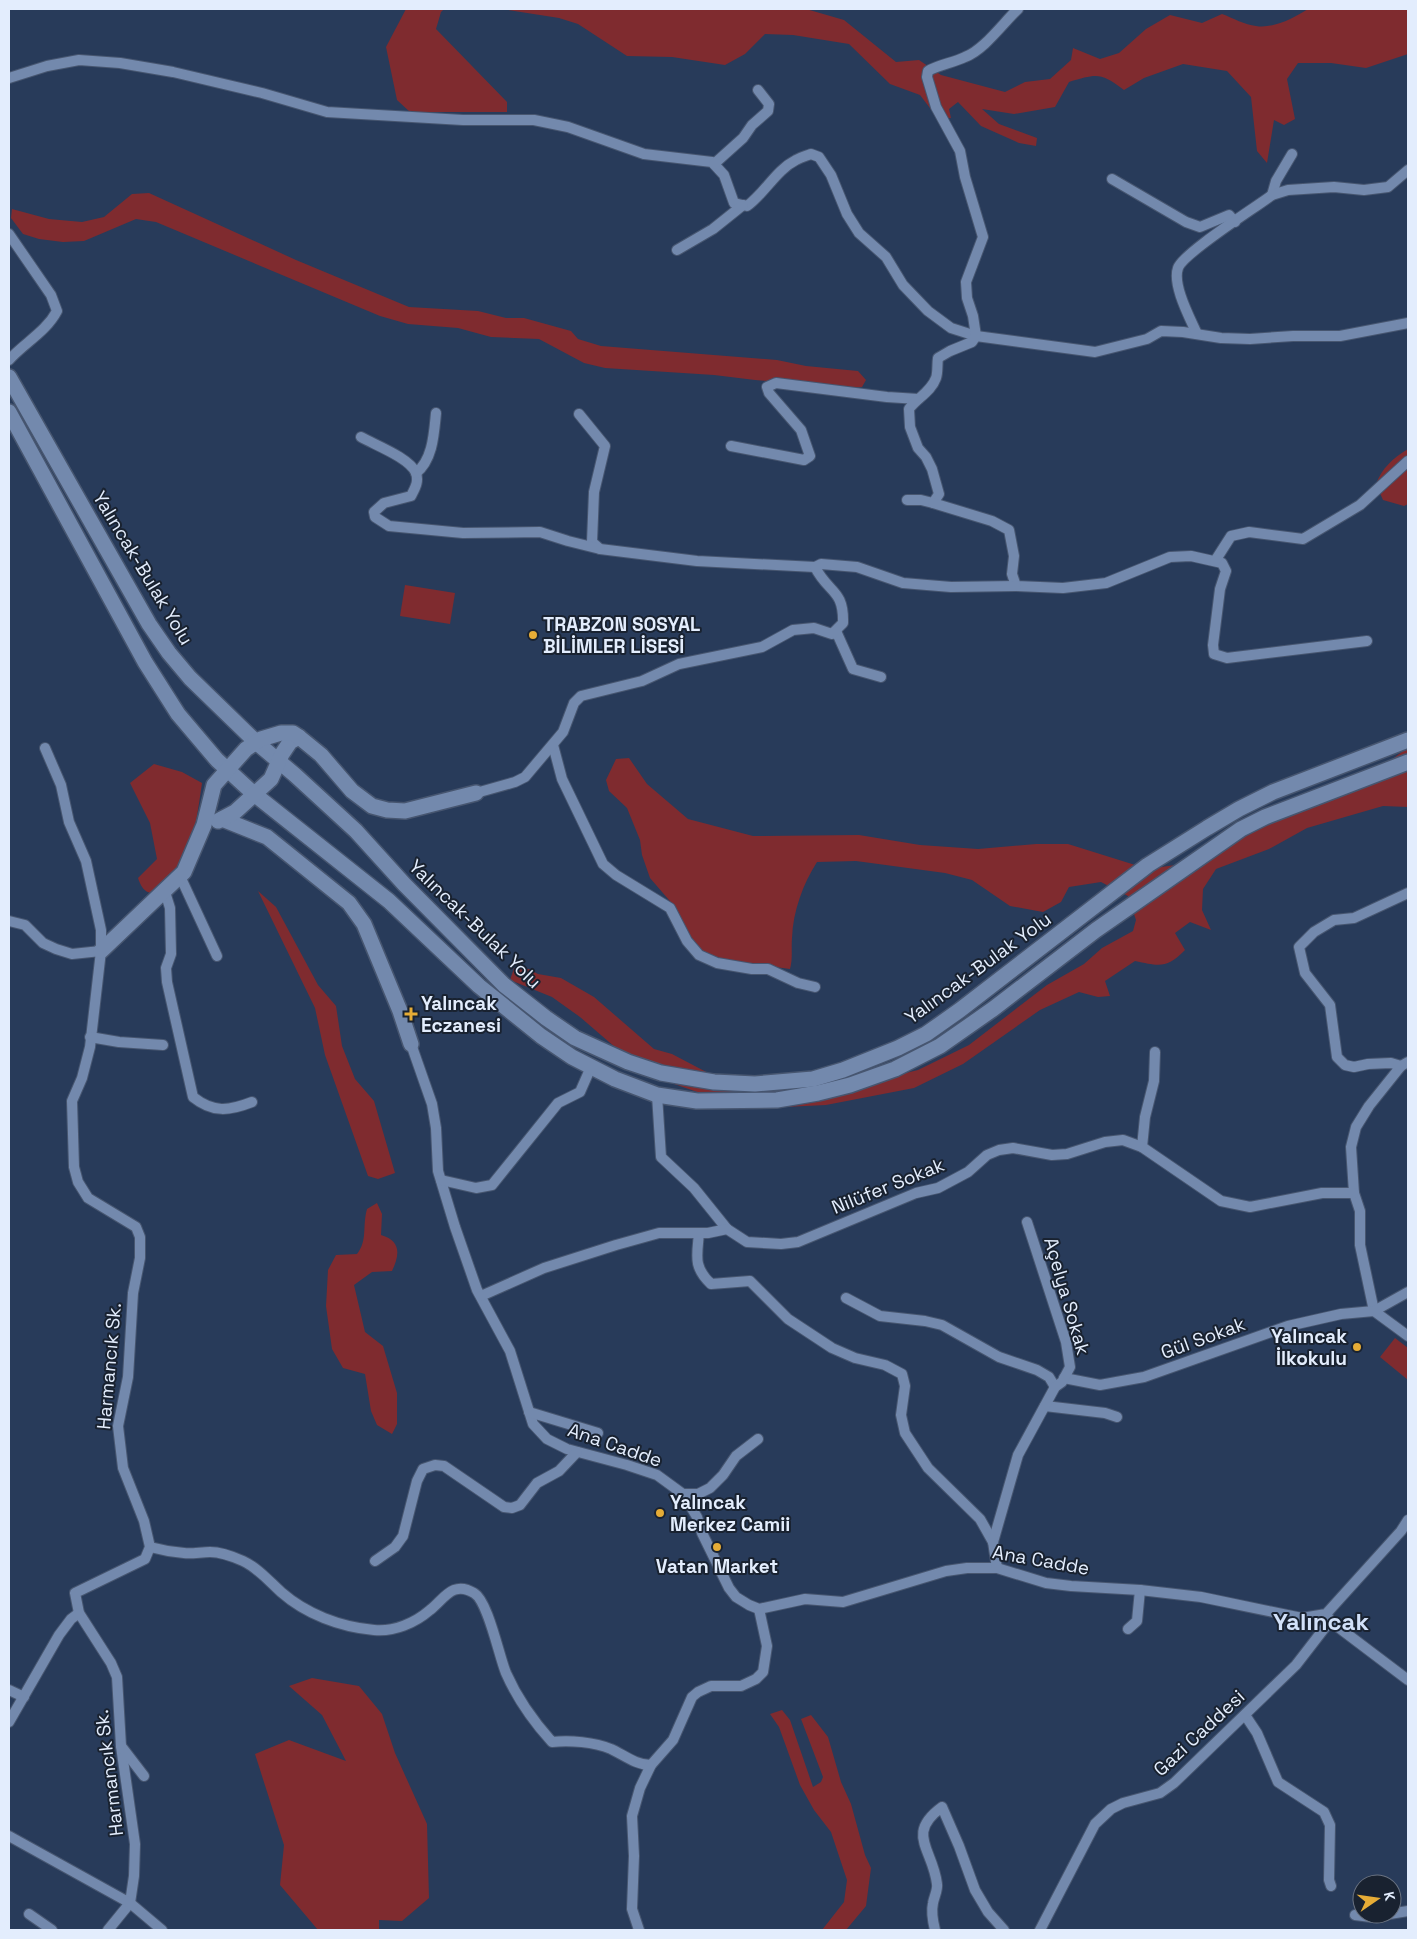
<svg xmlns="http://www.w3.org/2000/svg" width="1417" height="1939" font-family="'Space Grotesk',sans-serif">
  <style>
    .green { fill: #7f2b2f }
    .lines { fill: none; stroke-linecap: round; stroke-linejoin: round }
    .street-casing { stroke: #475670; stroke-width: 12 }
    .secondary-casing { stroke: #475670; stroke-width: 18 }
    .street { stroke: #7389ad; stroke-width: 10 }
    .secondary { stroke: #7389ad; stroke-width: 15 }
    .poi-dot { fill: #e6ac36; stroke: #192230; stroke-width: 2 }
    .labels { text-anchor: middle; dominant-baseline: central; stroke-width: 4; stroke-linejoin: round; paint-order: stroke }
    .street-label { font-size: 19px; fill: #e3edfd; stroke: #192230 }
    .poi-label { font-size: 19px; font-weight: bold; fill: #e3edfd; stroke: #192230; text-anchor: start }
    .district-label { font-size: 24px; font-weight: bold; fill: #d2e1f9; stroke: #192230 }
  </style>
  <rect width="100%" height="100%" fill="#283b5a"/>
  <!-- green -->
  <g class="green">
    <polygon points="406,9 444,9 441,12 436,29 507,102 507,112 410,112 397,100 386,47"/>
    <path d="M502,9H806L844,20L896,62L919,60L941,75L1005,92L1025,82L1050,79L1071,60L1073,48L1100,59L1119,53L1146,29L1170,15L1202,23L1222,14C1233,18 1245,25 1256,26C1273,29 1294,18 1308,9H1408V54L1366,68L1331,63H1298L1287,79L1295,119L1284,125L1274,120L1267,163L1257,151L1251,97L1227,71L1183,64L1144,78L1124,90C1100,72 1097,74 1069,82L1055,107L1014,114L982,109L999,124L1037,138L1036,146L1019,143L981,126L958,102L949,109L951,118L939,120L920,95L890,84L849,44L793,35L765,34L745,54L725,65L672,57L627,56L578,24L559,18Z"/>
    <polygon points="149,193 296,260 409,307 478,311 506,318 524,318 571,331 578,339 601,346 777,360 806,366 858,371 866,380 862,387 847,388 755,380 714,375 605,368 584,363 539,339 491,337 458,328 408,324 380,316 156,222 136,219 84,241 63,242 39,239 23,234 11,218 12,209 49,219 82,222 104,217 132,194"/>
    <path d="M1408,449V504L1404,506L1383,500L1376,484C1382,468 1393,458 1408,449Z"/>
    <polygon points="405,585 455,593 450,624 400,616"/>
    <path d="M1408,747V807L1383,806L1307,828L1269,849L1216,869L1203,889L1202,910L1211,930L1190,922L1175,933L1185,950C1167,969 1159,966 1135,961L1105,981L1110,996L1098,997L1079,992L1040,1010L963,1064L914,1088L826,1105L764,1108L723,1101L660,1079L623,1054L580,1017L552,997L510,980L514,968L529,969L538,974L561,978L594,997L654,1049L672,1054L712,1075L833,1081H873L918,1070L969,1045L1047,985L1084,964L1102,948L1133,931L1136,920L1128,896L1101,882L1069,887L1061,902L1043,912L1010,906L972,880L945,873L856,861L817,862C803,884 793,911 792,938C791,949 793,958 790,969L717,959L701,951L690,936L675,907L650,878L642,855L640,840L627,808L609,791L606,780L616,759L629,758L647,784L688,819L753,836L859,835L920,845L978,849L1036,844H1068L1148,869L1175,865L1255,820L1288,810L1346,777L1381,768Z"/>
    <path d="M154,764L182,772L202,783C198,810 195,839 182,863C176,874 167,885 159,895C146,893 142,890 138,878L157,859L150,823L130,783Z"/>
    <polygon points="258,891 276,907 318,985 336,1006 342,1046 355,1079 374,1101 395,1173 378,1179 368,1176 325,1055 315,1008"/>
    <path d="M377,1203L382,1214L381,1235C401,1241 400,1254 392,1271L372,1272L354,1285L365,1332L383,1346L397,1393V1424L392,1434L377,1425L371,1411L365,1374L343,1368L332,1349L326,1306L328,1270L336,1255L357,1254C368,1240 362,1227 367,1209Z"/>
    <polygon points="1395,1338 1408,1348 1408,1380 1380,1357"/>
    <polygon points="312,1678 359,1686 382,1714 395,1753 427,1824 429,1898 402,1921 379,1920 379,1930 318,1930 280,1885 284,1845 255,1754 289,1740 346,1761 322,1715 289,1686"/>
    <polygon points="782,1710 790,1720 813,1787 821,1782 823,1777 801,1719 811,1715 828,1737 841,1782 851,1804 865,1855 871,1868 866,1906 846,1930 822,1930 844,1902 847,1880 831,1832 814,1810 800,1785 779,1727 770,1714"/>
  </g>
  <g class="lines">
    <!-- street casing -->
    <g class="street-casing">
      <g id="street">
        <path d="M9,78L47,66L79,60L120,63L173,72L262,93L327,112L463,120H534L568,127L644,154L712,162L724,175L734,203L747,206C765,193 776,170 796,160C801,157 806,156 811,154L819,157L831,175L847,214L859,233L886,257L903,285L928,311L951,328L976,336L1095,352L1147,339L1161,331L1183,332L1221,338L1250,339L1293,336H1340L1408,323"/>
        <polyline points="714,164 743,138 752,125 768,111 769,104 758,90"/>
        <polyline points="1112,179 1186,222 1200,227 1229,215 1235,222"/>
        <polyline points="1272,195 1276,181 1292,154"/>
        <path d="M9,234L51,295L57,311C46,332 24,343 9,360"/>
        <polyline points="677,250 713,229 743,205"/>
        <path d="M1197,334C1190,318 1172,285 1178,268C1183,253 1255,208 1272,195L1288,190L1334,187L1364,190L1388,187L1408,170"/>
        <polyline points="579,414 605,446 594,492 592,542 600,549 697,561 815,567"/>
        <path d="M361,437C375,445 410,458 416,473C419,482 415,488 411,496L384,503L374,512L375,517L389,526L463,533L540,532L568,541L600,549"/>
        <polyline points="731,446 804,460 810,456 801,430 769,393 767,387 776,383 887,397 918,399"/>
        <path d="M416,473C433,460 434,433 436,413"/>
        <path d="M907,500H921L933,503L939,494L932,469L926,457L918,448L910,427L909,409C917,398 931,392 936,378C938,373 937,364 938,358L950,351L972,342L976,336L973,316L967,298L966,282L983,237L965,177L960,151L936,107L927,77L928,71C940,64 953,63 965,57C984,50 1003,23 1018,9"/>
        <polyline points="933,503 992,521 1009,530 1014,556 1012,574 1016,586 1063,588 1106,583 1170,557 1191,556 1222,563 1226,571 1220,589 1213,645 1214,654 1227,658 1367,641"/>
        <polyline points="1215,561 1231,536 1249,532 1303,539 1360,505 1408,461"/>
        <polyline points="836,631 853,669 881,677"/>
        <polyline points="553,745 562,779 603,864 616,875 670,908 687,941 699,955 717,963 752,969 768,969 798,983 815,987"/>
        <polyline points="45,748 61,785 69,822 86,861 101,930 101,951 90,1047 82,1078 72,1101 74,1167 78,1182 88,1198 136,1227 140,1237 140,1258 133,1293 128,1377 118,1426 123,1468 144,1521 150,1547 145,1559 75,1593 79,1613 111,1663 117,1677 121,1746 135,1844 134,1876 130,1903 108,1930"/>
        <path d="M476,793L515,782L525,777L563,732L574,703L581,696L642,681L679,664L762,647L793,630L814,628L832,634L843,623C844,589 828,593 815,567L821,564L857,567L903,583L951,587L1016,586"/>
        <polyline points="180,876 217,956"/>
        <path d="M165,892L170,908L171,954L166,968L167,982L193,1097C213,1113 229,1111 252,1102"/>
        <polyline points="9,921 25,925 43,943 56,949 72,954 101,951"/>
        <polyline points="90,1037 119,1042 163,1045"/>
        <polyline points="411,1044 432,1104 436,1128 438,1171 455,1227 477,1290 510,1351 533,1424 547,1439 567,1449 627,1465 657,1475 683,1494 697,1517 702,1533 729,1588 736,1597 749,1605 759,1609 805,1599 843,1602 946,1571 967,1568 997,1568 1046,1583 1071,1586 1140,1590 1201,1597 1302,1618 1326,1614 1401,1531 1408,1520"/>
        <polyline points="1408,1062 1401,1066 1369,1106 1356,1127 1351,1147 1354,1193 1360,1211 1360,1245 1374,1311 1408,1336"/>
        <polyline points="1401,1066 1391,1063 1368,1064 1354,1067 1345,1065 1337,1057 1330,1005 1305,973 1299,947 1314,932 1334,920 1354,918 1408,893"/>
        <polyline points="657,1095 661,1157 694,1188 727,1229"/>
        <polyline points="1142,1147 1145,1117 1154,1081 1155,1052"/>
        <polyline points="441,1180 476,1188 492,1185 558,1103 580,1092 591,1067"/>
        <path d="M699,1233C697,1256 693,1267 711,1284L750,1281L788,1319L832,1348L855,1358L885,1365L902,1374L905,1386L901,1415L905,1433L928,1468L980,1519L993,1542L997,1568"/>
        <polyline points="481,1296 544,1268 616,1245 659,1233 708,1233 727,1229 747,1242 781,1244 798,1242 916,1193 938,1188 968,1172 987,1155 999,1150 1013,1148 1052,1155 1067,1154 1105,1142 1123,1140 1142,1147 1221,1201 1250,1207 1322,1193 1354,1193"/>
        <polyline points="846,1298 880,1316 925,1321 942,1325 999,1357 1037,1370 1049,1377 1055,1387"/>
        <polyline points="1064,1378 1100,1385 1144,1377 1288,1326 1341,1314 1374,1311 1408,1292"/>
        <polyline points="1045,1406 1105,1413 1117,1417"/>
        <polyline points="529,1412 598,1433"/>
        <polyline points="683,1494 698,1494 710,1488 723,1475 736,1456 758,1439"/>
        <polyline points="993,1542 1018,1455 1055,1387 1062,1382 1070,1367 1066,1342 1027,1222"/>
        <path d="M150,1547C161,1550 172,1552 184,1553C192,1554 201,1552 210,1552C219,1552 234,1557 243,1561C258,1568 269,1581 281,1592C306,1614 340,1627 374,1630C394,1632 415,1623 430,1610C444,1599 453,1580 474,1593C488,1601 499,1656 506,1673C517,1698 534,1722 552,1742C570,1740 594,1742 611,1749C624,1755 636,1765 651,1765"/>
        <polyline points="375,1561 395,1547 403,1536 417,1481 423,1469 435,1465 444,1466 504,1507 512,1508 520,1505 537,1483 559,1471 577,1452"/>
        <polyline points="1328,1617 1330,1621 1408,1680"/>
        <polyline points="1128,1629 1137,1621 1140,1590"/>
        <polyline points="9,1690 24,1697"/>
        <polyline points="1245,1715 1257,1733 1278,1782 1324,1812 1330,1825 1329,1880 1331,1886"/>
        <polyline points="9,1722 59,1635 71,1619 79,1613"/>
        <polyline points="121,1746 144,1776"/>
        <polyline points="9,1836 130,1903 162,1930"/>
        <polyline points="29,1914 52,1930"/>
        <polyline points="1355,1915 1371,1917 1408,1911"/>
        <polyline points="639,1930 632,1909 634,1856 632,1816 640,1788 651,1765 673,1740 692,1697 698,1692 711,1686 741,1686 756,1679 763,1672 767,1646 759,1609"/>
        <path d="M935,1930C933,1922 931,1912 933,1903C934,1897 938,1890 937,1884C933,1849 905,1834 942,1807L959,1846L975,1890L988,1912L1004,1930"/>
        <polyline points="1040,1930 1095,1824 1111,1809 1123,1803 1160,1793 1174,1783 1296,1665 1330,1621"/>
      </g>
    </g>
    <!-- secondary casing -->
    <g class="secondary-casing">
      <g id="secondary">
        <polyline points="9,377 149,624 169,653 190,678 256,742 295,775 356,831 404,884 504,985 546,1018 575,1038 628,1062 661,1073 714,1082 755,1084 813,1079 843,1070 898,1048 926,1034 960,1010 1148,865 1207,828 1239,809 1273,792 1408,740"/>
        <polyline points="9,412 145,662 178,714 217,760 254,794 389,901 479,986 541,1036 572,1057 615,1079 657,1095 697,1101 777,1100 818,1093 850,1085 895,1069 940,1046 993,1009 1096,930 1241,829 1265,817 1408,762"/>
        <polyline points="222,819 267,837 349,903 364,924 400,1011 411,1044"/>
        <polyline points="218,821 235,812 271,779 282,754 290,742 299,737"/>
        <polyline points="101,951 184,872 204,825 214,785 246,749 261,739 281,733 293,733 299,737 321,755 352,791 372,806 387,810 405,811 476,793"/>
      </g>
    </g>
    <!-- street -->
    <use href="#street" class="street"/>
    <!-- secondary -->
    <use href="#secondary" class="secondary"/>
  </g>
  <!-- markers -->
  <g class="poi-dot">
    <circle cx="533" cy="635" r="5"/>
    <path d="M408.5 1006.5h5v5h5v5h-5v5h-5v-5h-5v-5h5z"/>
    <circle cx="1357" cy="1347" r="5"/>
    <circle cx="660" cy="1513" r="5"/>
    <circle cx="717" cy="1547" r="5"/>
  </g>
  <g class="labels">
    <!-- street labels -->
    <g class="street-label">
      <text transform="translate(143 568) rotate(59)">Yalıncak-Bulak Yolu</text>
      <text transform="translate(475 924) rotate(44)">Yalıncak-Bulak Yolu</text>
      <text transform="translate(978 968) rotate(-36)">Yalıncak-Bulak Yolu</text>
      <text transform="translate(888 1186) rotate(-22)">Nilüfer Sokak</text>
      <text transform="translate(1067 1296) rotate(74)">Açelya Sokak</text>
      <text transform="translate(1203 1338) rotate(-20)">Gül Sokak</text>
      <text transform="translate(109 1366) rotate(-85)">Harmancık Sk.</text>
      <text transform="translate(615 1445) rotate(19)">Ana Cadde</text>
      <text transform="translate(1041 1560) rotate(10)">Ana Cadde</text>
      <text transform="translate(1199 1733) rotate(-43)">Gazi Caddesi</text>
      <text transform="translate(109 1773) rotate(-97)">Harmancık Sk.</text>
    </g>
    <!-- poi labels -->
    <g class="poi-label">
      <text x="543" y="624">TRABZON SOSYAL<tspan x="543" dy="22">BİLİMLER LİSESİ</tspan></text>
      <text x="421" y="1003">Yalıncak<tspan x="421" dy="22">Eczanesi</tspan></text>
      <text x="1347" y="1336" text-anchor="end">Yalıncak<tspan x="1347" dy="22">İlkokulu</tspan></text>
      <text x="670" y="1502">Yalıncak<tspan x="670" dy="22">Merkez Camii</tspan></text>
      <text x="717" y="1566" text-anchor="middle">Vatan Market</text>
    </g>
    <!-- district labels -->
    <g class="district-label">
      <text x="1321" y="1621">Yalıncak</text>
    </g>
  </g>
  <!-- border -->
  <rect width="1417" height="1939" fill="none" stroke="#e3edfd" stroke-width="20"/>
  <!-- north arrow -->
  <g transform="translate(1377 1899) rotate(77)"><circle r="24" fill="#192230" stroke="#6a7382"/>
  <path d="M0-4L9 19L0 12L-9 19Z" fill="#e6ac36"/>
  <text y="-8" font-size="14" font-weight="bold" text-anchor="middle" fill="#e3edfd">K</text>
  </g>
</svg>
